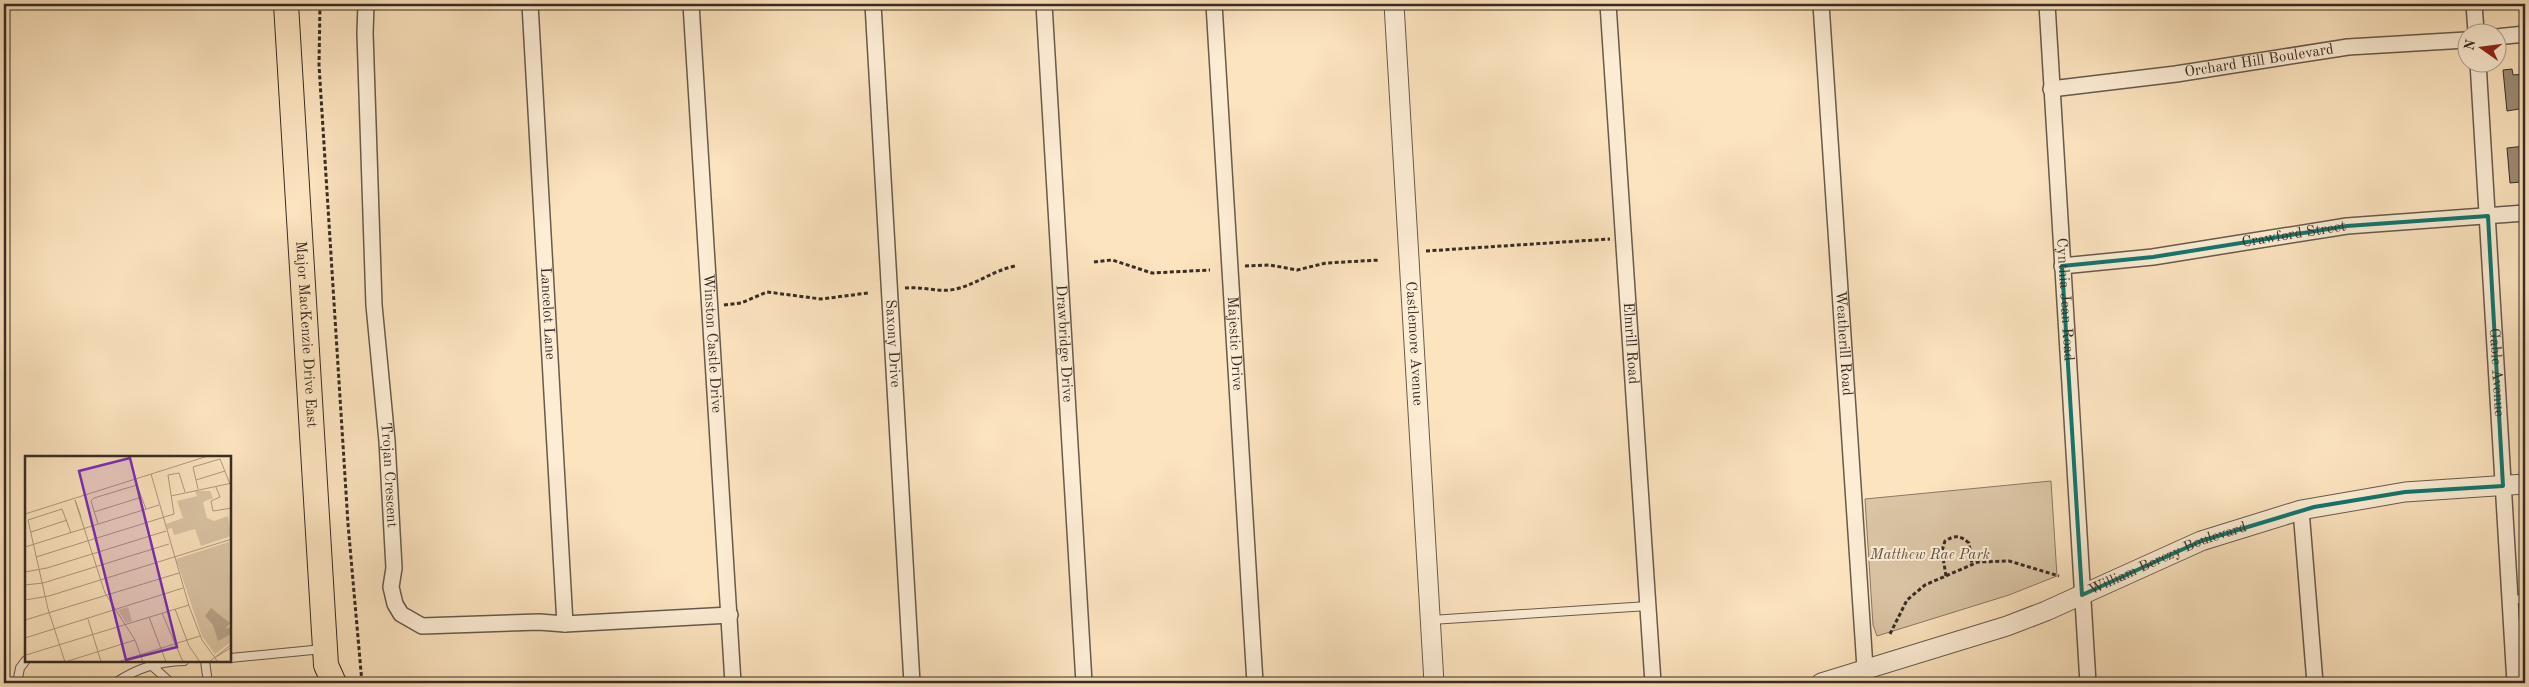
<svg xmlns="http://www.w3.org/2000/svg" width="2529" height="687" font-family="'Old Standard TT',serif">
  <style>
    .green { fill: #dbc5a5; stroke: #897865 }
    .building { fill: #9d8c75; stroke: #372c25 }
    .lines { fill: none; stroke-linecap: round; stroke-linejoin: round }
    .service-casing { stroke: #685a4c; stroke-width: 10 }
    .minor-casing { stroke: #685a4c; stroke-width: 18 }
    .tertiary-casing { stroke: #685a4c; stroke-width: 21 }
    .primary-casing { stroke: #372c25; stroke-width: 26 }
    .path { stroke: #372c25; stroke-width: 3; stroke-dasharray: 4 2.5; stroke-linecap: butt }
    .service { stroke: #fdedd5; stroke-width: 8 }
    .minor { stroke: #fdedd5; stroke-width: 15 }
    .tertiary { stroke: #fdedd5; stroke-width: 19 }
    .primary { stroke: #fce4bf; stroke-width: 24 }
    .marked { fill: none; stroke: #0f766e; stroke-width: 4; stroke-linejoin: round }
    .labels { text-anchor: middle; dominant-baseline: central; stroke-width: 4; stroke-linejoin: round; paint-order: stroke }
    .street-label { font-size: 15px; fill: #372c25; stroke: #fdedd5 }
    .park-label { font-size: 15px; font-style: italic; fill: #605245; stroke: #fdedd5 }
    .inset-road { fill: none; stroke: #ad9a81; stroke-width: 1 }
    .view { fill: #7b2cbf; fill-opacity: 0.15; stroke: #7b2cbf; stroke-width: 2.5 }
    .inset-edge { fill: none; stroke: #372c25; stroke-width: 2.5 }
  </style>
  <rect width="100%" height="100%" fill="#fce4bf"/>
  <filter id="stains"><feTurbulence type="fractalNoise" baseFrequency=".004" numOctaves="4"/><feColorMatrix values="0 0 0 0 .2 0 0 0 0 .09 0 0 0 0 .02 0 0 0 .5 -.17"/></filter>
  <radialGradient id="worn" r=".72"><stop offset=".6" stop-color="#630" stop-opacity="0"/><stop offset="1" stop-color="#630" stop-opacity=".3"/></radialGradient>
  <!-- green -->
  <polygon class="green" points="2051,481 2057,576 2009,595 1877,636 1873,625 1865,499"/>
  <!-- building -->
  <g class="building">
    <polygon points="2512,69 2513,75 2525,74 2525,108 2507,111 2503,70"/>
    <polygon points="2525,146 2525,178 2521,179 2521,182 2510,183 2507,148"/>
  </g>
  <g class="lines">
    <!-- service casing -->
    <g class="service-casing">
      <g id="service">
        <polyline points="2509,600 2525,599"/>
        <polyline points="1431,620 1648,606"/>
        <polyline points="230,658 323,649"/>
        <polyline points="205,661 208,683"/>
        <polyline points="151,665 171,683"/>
        <polyline points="17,683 20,668 26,660"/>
        <path d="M115,683C137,668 157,662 184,661"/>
      </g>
    </g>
    <!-- minor casing -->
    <g class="minor-casing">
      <g id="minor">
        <path id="s1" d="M366,4L365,33L374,305L387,441L394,568L391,587L395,604L401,614L422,626L539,622L565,624L730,615"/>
        <path id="s2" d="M530,4L565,624"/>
        <path id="s3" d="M691,4L733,683"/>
        <path id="s4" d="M873,4L912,683"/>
        <path id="s5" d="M1044,4L1084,683"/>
        <path id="s6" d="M1214,4L1255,683"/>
        <path id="s7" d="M1608,4L1653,683"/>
        <path id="s8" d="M1821,4L1866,683"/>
        <path id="s9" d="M2047,4L2088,683"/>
        <polyline points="2474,4 2476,32"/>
        <polyline points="2496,37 2525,34"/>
        <path id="s10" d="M2478,62L2515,683"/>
        <path id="s11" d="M2051,89L2176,74L2348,47L2466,40"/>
        <path id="s12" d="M2062,266L2153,257L2347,226L2525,213"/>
        <polyline points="2301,510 2315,683"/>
      </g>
    </g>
    <!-- tertiary casing -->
    <g class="tertiary-casing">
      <g id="tertiary">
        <path id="s13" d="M1394,4L1434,683"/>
        <path id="s14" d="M1821,683L2007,626L2046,611L2201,541L2301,510L2405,492L2525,484"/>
      </g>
    </g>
    <!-- primary casing -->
    <g class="primary-casing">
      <g id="primary">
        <path id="s15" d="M286,4L326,665L334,683"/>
      </g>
    </g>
    <!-- path -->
    <g class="path">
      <polyline points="320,4 319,65 348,524 362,683"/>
      <polyline points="1426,251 1610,239"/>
      <polyline points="1094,262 1112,260 1152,273 1210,270"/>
      <polyline points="1245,266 1270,265 1297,270 1326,263 1380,260"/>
      <path d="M905,288C922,286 940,293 956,289C977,284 992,271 1015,266"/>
      <polyline points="724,305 741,303 767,292 821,299 868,293"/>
      <path d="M1946,576L1942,551L1945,541C1955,535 1960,535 1969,543L1972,565"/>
      <polyline points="1890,634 1907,600 1925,585 1978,562 2009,561 2059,576"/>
    </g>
    <!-- service -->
    <use href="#service" class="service"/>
    <!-- minor -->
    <use href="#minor" class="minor"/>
    <!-- tertiary -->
    <use href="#tertiary" class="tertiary"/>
    <!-- primary -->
    <use href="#primary" class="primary"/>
  </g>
  <!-- marked area -->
  <path class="marked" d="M2488,216L2503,486L2405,492L2314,507L2201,541L2082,595L2062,266L2153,257L2347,226Z"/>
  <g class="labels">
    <!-- street labels -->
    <g class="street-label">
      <text stroke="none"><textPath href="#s11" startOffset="210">Orchard Hill Boulevard</textPath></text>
      <text stroke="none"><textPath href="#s12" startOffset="234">Crawford Street</textPath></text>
      <text stroke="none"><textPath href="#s9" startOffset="296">Cynthia Jean Road</textPath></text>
      <text stroke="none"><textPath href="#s2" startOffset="310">Lancelot Lane</textPath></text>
      <text stroke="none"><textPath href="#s15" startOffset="331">Major MacKenzie Drive East</textPath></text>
      <text stroke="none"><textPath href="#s3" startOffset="340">Winston Castle Drive</textPath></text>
      <text stroke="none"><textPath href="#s5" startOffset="340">Drawbridge Drive</textPath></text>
      <text stroke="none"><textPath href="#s6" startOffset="340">Majestic Drive</textPath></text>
      <text stroke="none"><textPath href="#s4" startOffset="340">Saxony Drive</textPath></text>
      <text stroke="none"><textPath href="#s13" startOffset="340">Castlemore Avenue</textPath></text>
      <text stroke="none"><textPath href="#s7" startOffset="340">Elmrill Road</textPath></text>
      <text stroke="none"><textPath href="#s8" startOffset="340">Weatherill Road</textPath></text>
      <text stroke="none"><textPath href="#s10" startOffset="311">Gable Avenue</textPath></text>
      <text stroke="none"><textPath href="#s1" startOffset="472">Trojan Crescent</textPath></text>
      <text stroke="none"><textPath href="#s14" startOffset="369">William Berczy Boulevard</textPath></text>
    </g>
    <!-- park labels -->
    <g class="park-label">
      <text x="1930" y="555">Matthew Rae Park</text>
    </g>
  </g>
  <!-- overview -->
  <g transform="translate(25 456)">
    <rect width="206" height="206" fill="#fce4bf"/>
    <path d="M170,35H185L188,42L178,46L182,62L189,65L203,60L206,80L176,90L170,73L149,79L147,72L142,73L141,68L158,62L152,45L172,40ZM204,86L206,186L190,198L177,180L151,103ZM103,151L107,165L101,167L93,154Z" fill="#dbc5a5"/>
    <path d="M186,152L205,167L200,173L206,171V178L193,185L188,169L180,160Z" fill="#b9a58b"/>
    <path class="inset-road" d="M126,18L164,150L177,184L193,206M171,24L200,15M191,31L195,41L186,45L188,55L207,52M173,33L168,11L195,3L207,33M146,40L207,27M50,44L80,137L110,184L118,206M50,44L56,61M69,56L117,41M0,58L183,0M73,68L66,45L69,42L112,29L121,53M6,76L42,64M0,91L134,49M11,101L149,58L143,19L154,17L160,36M0,116L22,112L141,75M0,129L18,127L144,88M0,144L24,140L207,83M150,153L164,190L175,206M137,157L158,206M124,161L141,206M63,163L76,206M0,164L154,117M0,182L158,132M1,199L164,149M191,201L207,191M40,206L23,153L3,64L37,53L46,77M40,206L110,184M92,206L175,180M184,206L207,188"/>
    <path class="view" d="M105,2L152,191L101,204L54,15Z"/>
    <rect width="206" height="206" class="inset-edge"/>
  </g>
  <!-- margin -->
  <rect width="2529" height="687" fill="none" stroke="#fce4bf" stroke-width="20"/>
  <rect x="5" y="5" width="2519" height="677" fill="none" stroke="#372c25" stroke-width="2.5"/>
  <rect x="10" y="10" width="2509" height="667" fill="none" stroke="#372c25"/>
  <!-- north arrow -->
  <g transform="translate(2482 48) rotate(284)"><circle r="24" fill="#fdedd5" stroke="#aea08f"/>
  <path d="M0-4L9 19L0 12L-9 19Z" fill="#8f2418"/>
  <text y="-8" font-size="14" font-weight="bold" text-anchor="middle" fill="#372c25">N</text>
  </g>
  <rect width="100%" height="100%" filter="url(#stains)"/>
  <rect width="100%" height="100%" fill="url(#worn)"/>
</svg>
